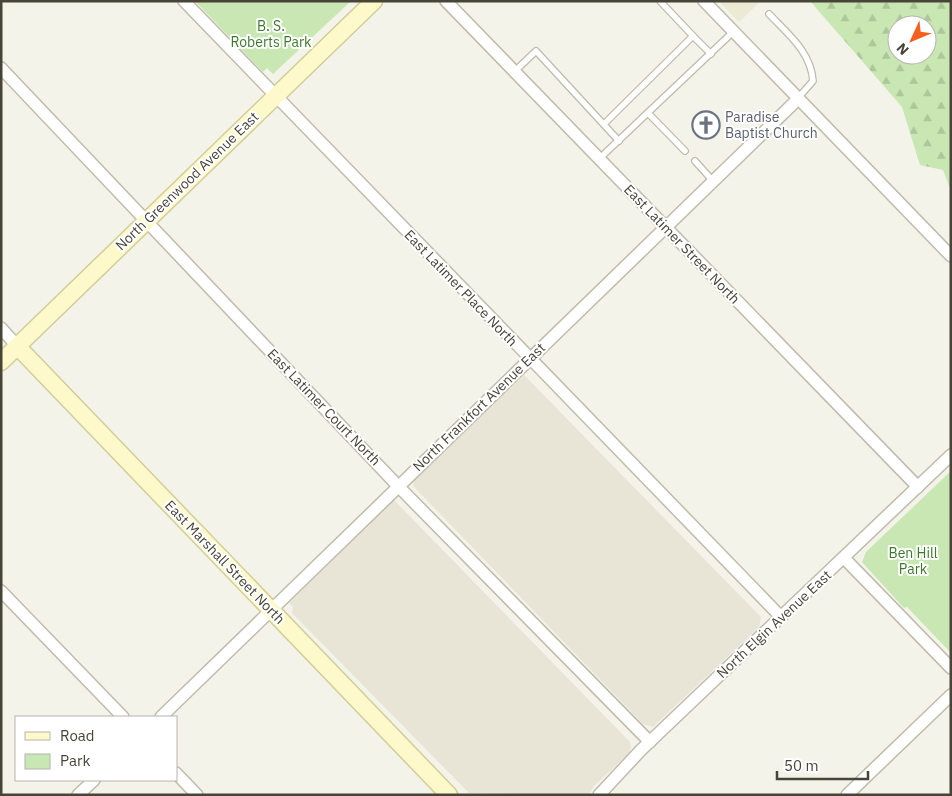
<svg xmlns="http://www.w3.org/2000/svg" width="952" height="796" font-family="'IBM Plex Sans',sans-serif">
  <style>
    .residential { fill: #e8e5d7 }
    .education { fill: #edead3 }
    .green { fill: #c8e7b3 }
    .forest { fill: url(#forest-firs); fill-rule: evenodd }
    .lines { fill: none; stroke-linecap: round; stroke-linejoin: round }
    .lane-casing { stroke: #c0bcac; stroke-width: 8 }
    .street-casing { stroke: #c0bcac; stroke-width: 14 }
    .secondary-casing { stroke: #d3cd9a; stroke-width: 19 }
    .lane { stroke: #fff; stroke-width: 5.5 }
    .street { stroke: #fff; stroke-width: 11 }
    .secondary { stroke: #fdf9ca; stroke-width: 16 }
    .labels { text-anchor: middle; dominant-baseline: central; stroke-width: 4; stroke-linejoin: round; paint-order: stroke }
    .park-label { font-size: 14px; fill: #3d792b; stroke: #fff }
    .worship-label { font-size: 14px; fill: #5b616d; stroke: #fff; text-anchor: start }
    .street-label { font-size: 14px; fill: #484438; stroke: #fff }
  </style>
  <defs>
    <pattern id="forest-firs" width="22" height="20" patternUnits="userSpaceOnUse" patternTransform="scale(1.25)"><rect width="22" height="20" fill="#c8e7b3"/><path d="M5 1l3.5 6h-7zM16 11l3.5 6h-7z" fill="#adc79b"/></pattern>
  </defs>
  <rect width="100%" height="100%" fill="#f4f3e9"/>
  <!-- residential -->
  <g class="residential">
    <polygon points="524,375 761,617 759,627 653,727 643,724 413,486 414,481"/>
    <polygon points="394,500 630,742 631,747 629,753 594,786 589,795 469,793 292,613 293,607 289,603"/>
  </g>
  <!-- education -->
  <polygon class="education" points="719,1 761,1 739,22"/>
  <!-- green -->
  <g class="green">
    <polygon points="195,1 351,1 273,74 267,68 263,72"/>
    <polygon points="951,471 951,653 907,607 904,608 862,562 866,552"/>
  </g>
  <!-- forest -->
  <path class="forest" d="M810,1H951V191L943,170L920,165L902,107ZM897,25H927V55H897Z"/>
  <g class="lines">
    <!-- lane casing -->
    <g class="lane-casing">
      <g id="lane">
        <path d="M769,14C788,34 811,52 813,81L798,98"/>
        <polyline points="693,36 711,54"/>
        <polyline points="515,71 536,51 619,141"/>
        <polyline points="648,113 685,151"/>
        <polyline points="604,124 693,36 660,1"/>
        <polyline points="600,158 733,32"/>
        <polyline points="695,161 713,181"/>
      </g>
    </g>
    <!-- street casing -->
    <g class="street-casing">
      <g id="street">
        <polyline points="184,1 781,617"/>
        <polyline points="446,1 918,487"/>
        <polyline points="704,1 951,256"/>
        <polyline points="1,68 398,486 650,742"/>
        <polyline points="1,328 17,346"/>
        <polyline points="844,558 951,668"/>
        <polyline points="1,591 123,717"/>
        <polyline points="161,717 798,99"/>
        <polyline points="176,773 197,795"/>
        <polyline points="78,795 94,780"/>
        <polyline points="599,795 641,750 951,455"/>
        <polyline points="847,795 951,695"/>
      </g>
    </g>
    <!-- secondary casing -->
    <g class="secondary-casing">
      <g id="secondary">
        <polyline points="17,346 449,795"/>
        <polyline points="1,362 374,1"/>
      </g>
    </g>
    <!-- lane -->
    <use href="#lane" class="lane"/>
    <!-- street -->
    <use href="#street" class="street"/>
    <!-- secondary -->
    <use href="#secondary" class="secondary"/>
  </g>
  <!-- icons -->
  <defs>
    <g id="church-ring" transform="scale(1.4375)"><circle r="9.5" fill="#fff" stroke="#6b7280" stroke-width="1.5"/><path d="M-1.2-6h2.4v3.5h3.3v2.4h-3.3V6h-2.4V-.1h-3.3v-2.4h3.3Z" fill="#6b7280"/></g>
  </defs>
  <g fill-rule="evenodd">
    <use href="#church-ring" x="706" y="125"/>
  </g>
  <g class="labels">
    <!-- park labels -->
    <g class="park-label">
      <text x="271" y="26">B. S.<tspan x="271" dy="16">Roberts Park</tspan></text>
      <text x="913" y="553">Ben Hill<tspan x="913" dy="16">Park</tspan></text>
    </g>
    <!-- worship labels -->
    <g class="worship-label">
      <text x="725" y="117">Paradise<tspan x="725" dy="16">Baptist Church</tspan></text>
    </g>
    <!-- street labels -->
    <g class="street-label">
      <text transform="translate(187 181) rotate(-44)">North Greenwood Avenue East</text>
      <text transform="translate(682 244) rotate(46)">East Latimer Street North</text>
      <text transform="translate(461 288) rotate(46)">East Latimer Place North</text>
      <text transform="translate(324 407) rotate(46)">East Latimer Court North</text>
      <text transform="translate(479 407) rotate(-44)">North Frankfort Avenue East</text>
      <text transform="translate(225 562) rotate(46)">East Marshall Street North</text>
      <text transform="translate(774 624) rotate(-43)">North Elgin Avenue East</text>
    </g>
  </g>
  <!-- border -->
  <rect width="952" height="796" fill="none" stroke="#484438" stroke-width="5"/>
  <!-- legend -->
  <rect x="15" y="716" width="162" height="65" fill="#ffffff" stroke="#b6b4af"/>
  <rect x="25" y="732" width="25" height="8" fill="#fdf9ca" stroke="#b6b4af"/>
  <text x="60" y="741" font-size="15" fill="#484438">Road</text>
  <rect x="25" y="754" width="25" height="15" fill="#c8e7b3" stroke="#b6b4af"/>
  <text x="60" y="766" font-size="15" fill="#484438">Park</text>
  <!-- north arrow -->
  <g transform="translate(912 40) rotate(226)"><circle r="24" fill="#ffffff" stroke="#b6b4af"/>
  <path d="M0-4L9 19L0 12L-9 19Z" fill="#f6601f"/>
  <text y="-8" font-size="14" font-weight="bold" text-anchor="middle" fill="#484438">N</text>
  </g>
  <!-- scale -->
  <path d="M777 771v8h91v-8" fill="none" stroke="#484438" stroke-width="2.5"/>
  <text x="784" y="771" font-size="15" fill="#484438" stroke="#ffffff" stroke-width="4" paint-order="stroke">50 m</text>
</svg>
